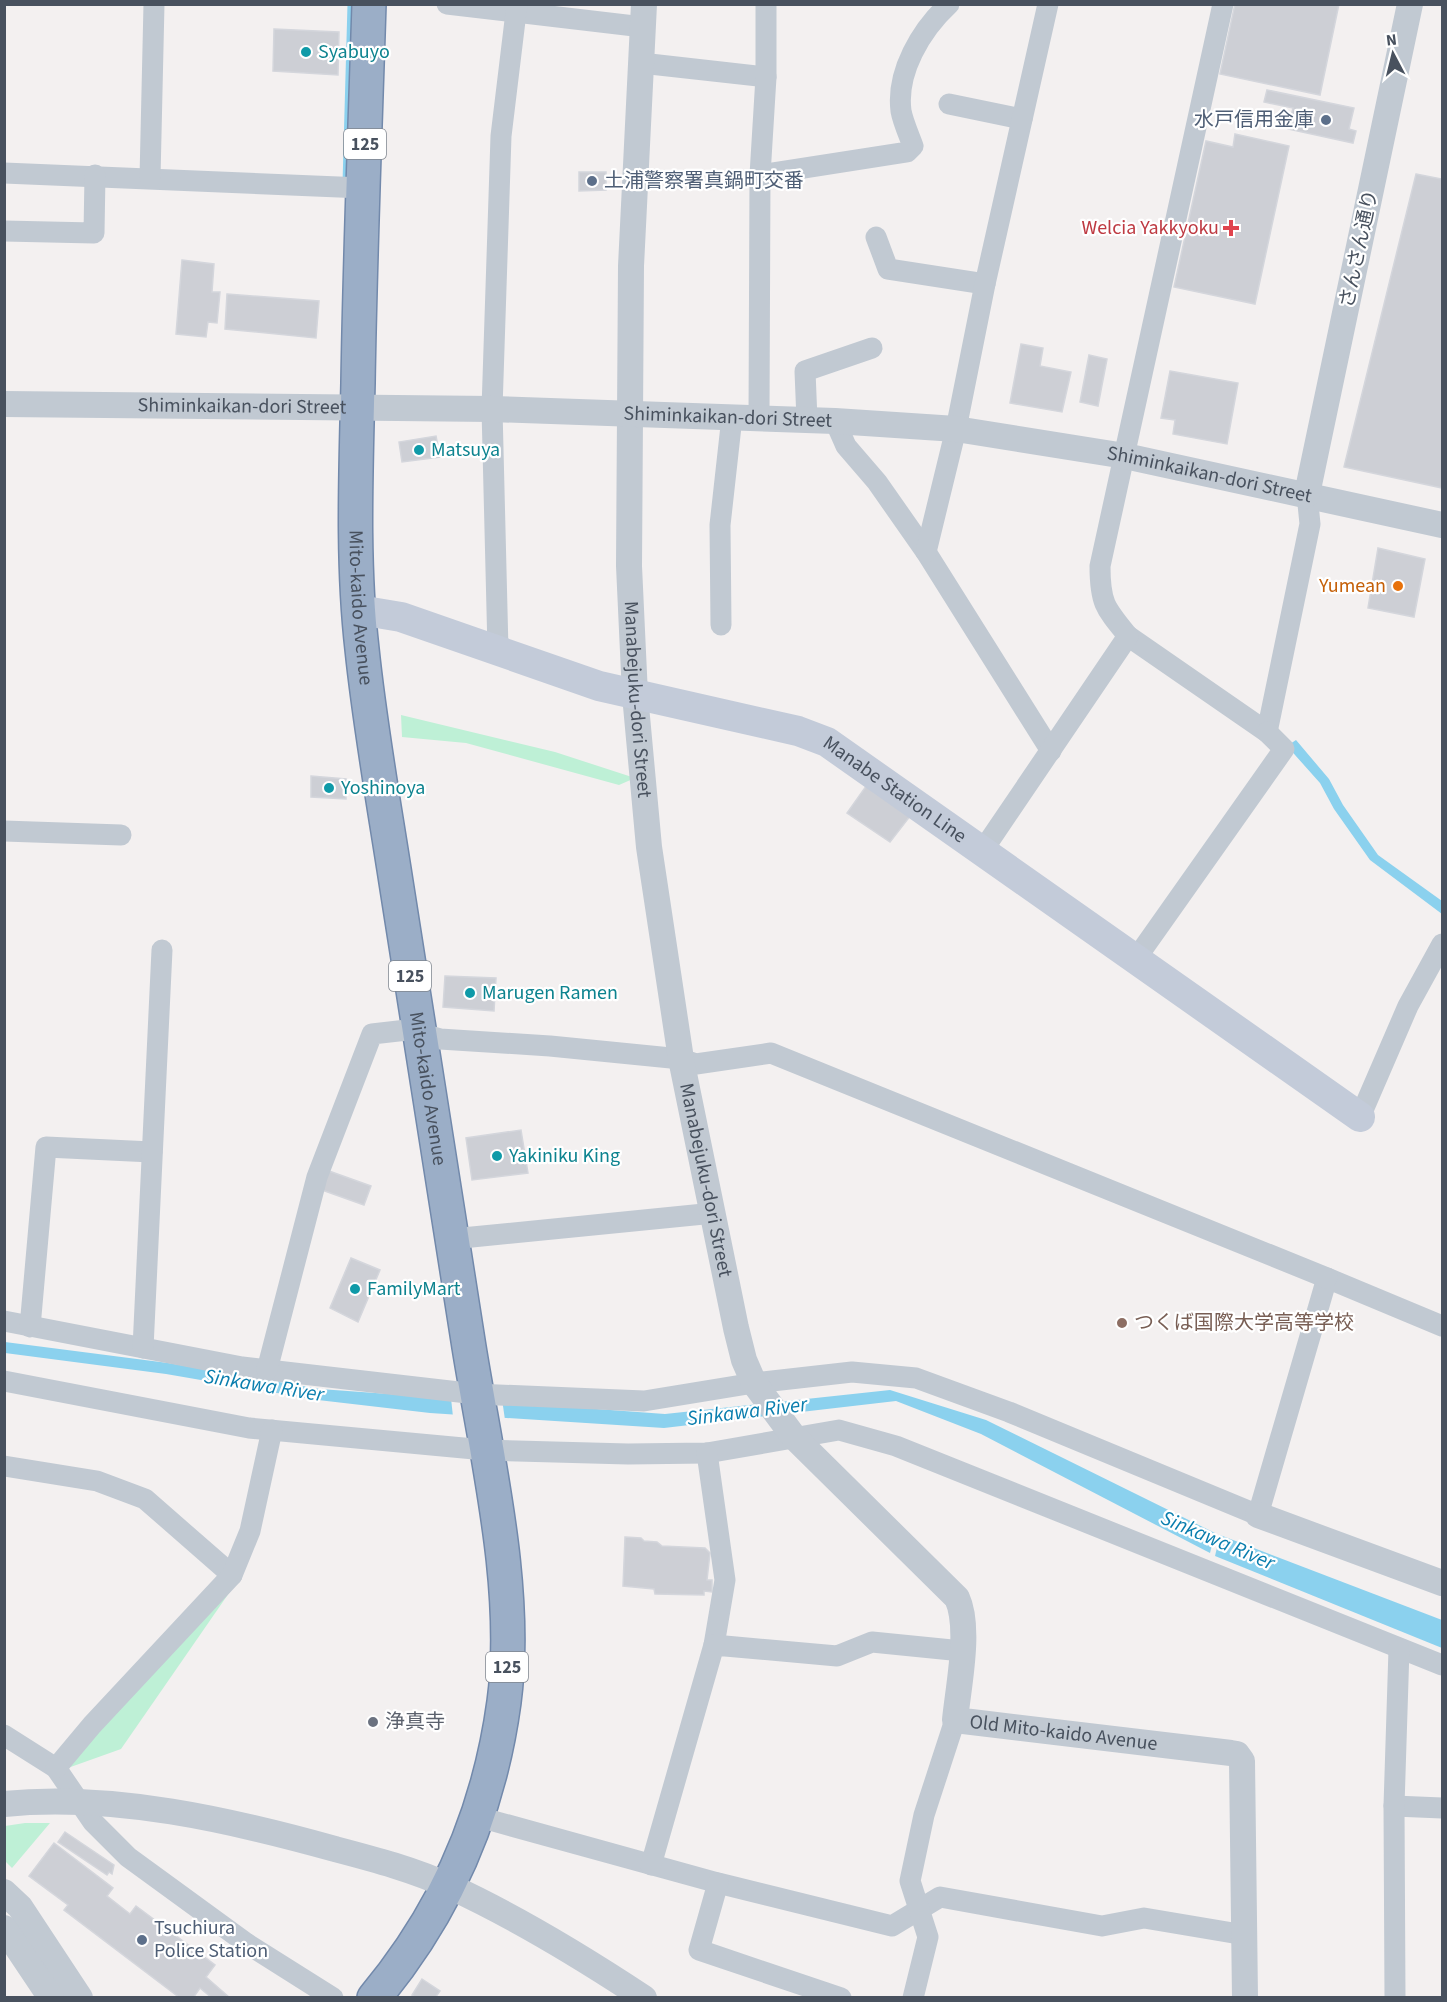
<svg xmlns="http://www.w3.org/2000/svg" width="1447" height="2002" font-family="'Source Sans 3','Noto Sans JP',sans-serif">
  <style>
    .green { fill: #bef0d6 }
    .water { fill: #8bd1ee }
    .pier { fill: #f3f0f0 }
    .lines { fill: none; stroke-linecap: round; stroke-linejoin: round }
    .stream { stroke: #8bd1ee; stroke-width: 5 }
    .building { fill: #cdcfd5; stroke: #d4d6dc; stroke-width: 1.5 }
    .trunk-casing { stroke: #7289ab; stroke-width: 36 }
    .minor { stroke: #c1c9d2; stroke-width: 21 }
    .tertiary { stroke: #c1c9d2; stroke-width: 26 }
    .secondary { stroke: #c3cbd9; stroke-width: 30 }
    .trunk { stroke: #9baec7; stroke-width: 33 }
    .culture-dot { fill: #0f9aa8; stroke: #fff; stroke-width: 2 }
    .service-dot { fill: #5c6f8a; stroke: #fff; stroke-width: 2 }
    .health-dot { fill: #e0444e; stroke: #fff; stroke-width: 2 }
    .food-dot { fill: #e8710a; stroke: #fff; stroke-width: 2 }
    .education-dot { fill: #8d6e63; stroke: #fff; stroke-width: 2 }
    .worship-dot { fill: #6b7280; stroke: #fff; stroke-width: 2 }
    .labels { text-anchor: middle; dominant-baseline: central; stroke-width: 4.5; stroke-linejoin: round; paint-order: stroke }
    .shield { fill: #fff; stroke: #7f858e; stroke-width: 1.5 }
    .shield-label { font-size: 18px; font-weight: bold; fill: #48515e }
    .culture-label { font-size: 20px; fill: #0d838f; stroke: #fff; text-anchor: start }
    .service-label { font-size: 20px; fill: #4e5e75; stroke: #fff; text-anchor: start }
    .health-label { font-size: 20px; fill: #be3a42; stroke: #fff; text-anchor: end }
    .street-label { font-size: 20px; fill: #48515e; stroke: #fff }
    .food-label { font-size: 20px; fill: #c56008; stroke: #fff; text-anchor: end }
    .education-label { font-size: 20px; fill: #785e54; stroke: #fff; text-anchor: start }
    .worship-label { font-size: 20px; fill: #5b616d; stroke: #fff; text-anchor: start }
    .water-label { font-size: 21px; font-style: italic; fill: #0a7eae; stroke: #fff }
  </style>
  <rect width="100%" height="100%" fill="#f3f0f0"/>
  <!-- green -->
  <g class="green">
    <polygon points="401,715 555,752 635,778 619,785 466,743 402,737"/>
    <polygon points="238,1580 121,1749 65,1769"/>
    <polygon points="25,1823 50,1823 12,1868 5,1861 5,1826"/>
  </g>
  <!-- water -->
  <g class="water">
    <polygon points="1296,740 1329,779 1343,805 1378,855 1442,901 1442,914 1370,860 1334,809 1320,783 1287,746"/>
    <polygon points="5,1342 168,1363 320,1389 665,1414 890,1390 986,1420 1215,1533 1210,1553 981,1434 896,1401 664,1428 430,1413 318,1400 166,1374 5,1353"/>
    <polygon points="1220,1535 1442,1620 1442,1648 1215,1556"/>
  </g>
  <!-- pier -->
  <polygon class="pier" points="451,1398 502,1399 505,1420 453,1417"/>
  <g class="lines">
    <!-- stream -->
    <polyline class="stream" points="345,183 350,4"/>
  </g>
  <!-- building -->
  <g class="building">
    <polygon points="1235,4 1339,4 1320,95 1220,74"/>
    <polygon points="274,29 339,32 338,75 273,71"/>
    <polygon points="1267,90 1354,108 1349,129 1356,131 1353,143 1288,129 1293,108 1264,102"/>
    <polygon points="1235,134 1289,146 1255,304 1174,287 1206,141 1233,147"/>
    <polygon points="579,172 606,172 606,190 579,191"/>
    <polygon points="1416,174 1442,179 1442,488 1344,467"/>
    <polygon points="182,260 214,264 212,292 220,292 217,323 208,322 206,337 176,334"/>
    <polygon points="227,294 319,301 316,338 225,329"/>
    <polygon points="1021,344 1043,348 1040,366 1071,372 1062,412 1010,403"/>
    <polygon points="1089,355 1107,359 1098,406 1080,402"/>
    <polygon points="1170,371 1238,383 1227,444 1173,434 1175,420 1161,418"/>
    <polygon points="436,436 440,457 402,462 399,442"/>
    <polygon points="1378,548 1425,559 1414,617 1368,608"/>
    <polygon points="311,776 346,779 346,799 311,797"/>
    <polygon points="869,782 911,815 890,842 847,813"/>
    <polygon points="445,976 496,978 494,1011 443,1007"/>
    <polygon points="521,1130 528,1173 472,1180 466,1138"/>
    <polygon points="329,1171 371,1186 364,1205 322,1190"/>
    <polygon points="351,1258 380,1270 358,1322 330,1308"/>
    <polygon points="625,1537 641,1538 644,1541 657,1542 662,1546 705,1548 710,1553 707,1580 712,1580 712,1592 704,1591 704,1595 655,1594 654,1589 623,1586"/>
    <polygon points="65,1832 114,1865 112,1874 109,1872 107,1875 58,1842"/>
    <polygon points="54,1843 113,1888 107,1896 130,1914 136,1906 215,1965 206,1977 230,1998 212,1998 200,1988 193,1998 180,1998 64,1910 68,1905 29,1876"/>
    <polygon points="422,1979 440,1991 435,1998 416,1998 412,1995"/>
  </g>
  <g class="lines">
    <!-- trunk casing -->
    <g class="trunk-casing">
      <g id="trunk">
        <path id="s4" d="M369,4C365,131 360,257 358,383C356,471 352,561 362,649C370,727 384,804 396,882C419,1037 444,1192 469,1347C487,1459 519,1590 504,1702C489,1813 446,1912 374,1998"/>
      </g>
    </g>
    <!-- minor -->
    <g class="minor">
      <polyline points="447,4 643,27"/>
      <polyline points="641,63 766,77"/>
      <polyline points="949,104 1022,119"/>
      <polyline points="4,173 363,188"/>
      <path d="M760,175L907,152L913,146C909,135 903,122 901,111C896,72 921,30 949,4"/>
      <polyline points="150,178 154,4"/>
      <polyline points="4,231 94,233 95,175"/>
      <polyline points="876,237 888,269 985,284"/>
      <polyline points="759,418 760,175 766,77 766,4"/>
      <polyline points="807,420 805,371 872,348"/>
      <polyline points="835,421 846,446 877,482 926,552 1051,751"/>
      <polyline points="926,552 956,429 985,284 1048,4"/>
      <polyline points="721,625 720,525 732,417"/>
      <polyline points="1128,636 1267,732 1310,524 1307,494"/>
      <polyline points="498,650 492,409 501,136 517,4"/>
      <polyline points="4,831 121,835"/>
      <path d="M983,850L1128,636C1105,608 1100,603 1100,566L1223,4"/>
      <polyline points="1135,960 1284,749 1267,732"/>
      <polyline points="1360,1117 1408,1006 1442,944"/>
      <polyline points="452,1239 714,1213"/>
      <polyline points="4,1321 242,1367 476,1394 644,1401 754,1383 852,1372 916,1378 1009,1412 1258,1515 1327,1278 1442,1326"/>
      <polyline points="30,1327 46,1147 152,1152"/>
      <polyline points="143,1348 162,950"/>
      <polyline points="267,1370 317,1177 372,1034 407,1030 440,1039 550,1046 681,1059 696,1064 771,1053 1327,1278"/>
      <polyline points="4,1381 249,1428 485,1450 628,1454 707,1453 839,1430 896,1446 1442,1665"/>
      <polyline points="707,1453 725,1580 714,1645"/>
      <polyline points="4,1466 97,1481 145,1499 232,1575"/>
      <polyline points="4,1735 56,1768 93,1822 128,1857 246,1943 333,1998"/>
      <polyline points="56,1768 92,1725 232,1575 250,1531 272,1430"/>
      <polyline points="1394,1806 1442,1808"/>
      <polyline points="479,1817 718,1883 892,1926 940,1897 1102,1926 1144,1918 1245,1935"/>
      <polyline points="651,1865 714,1645 837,1656 872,1642 962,1651"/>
      <polyline points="718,1883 699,1950 841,1998"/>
      <polyline points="913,1998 928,1937 910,1881 924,1815 955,1720"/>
      <polyline points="1395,1998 1394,1806 1399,1649"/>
    </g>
    <!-- tertiary -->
    <g class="tertiary">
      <path id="s1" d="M644,4L631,266L629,566L635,695L649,847L681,1059L736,1328L744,1360L754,1383L794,1437L957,1598C971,1628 958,1688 955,1720L1231,1753L1237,1754L1242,1761L1245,1998"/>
      <path id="s2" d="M4,404L492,409L835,421L956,429L1125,456L1442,525"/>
      <polyline points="1307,494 1410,4"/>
      <polyline points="1258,1515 1442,1583"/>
      <path d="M4,1804C113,1793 231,1820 335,1849C373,1859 415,1870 451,1887C518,1918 582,1957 644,1998"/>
      <polyline points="4,1892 20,1907 80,1998"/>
      <polyline points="4,1928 51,1998"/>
    </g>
    <!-- secondary -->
    <path class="secondary" id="s3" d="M359,610L401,617L599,686L798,731L827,742L1360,1117"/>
    <!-- trunk -->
    <use href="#trunk" class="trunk"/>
  </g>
  <!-- markers -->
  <g class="culture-dot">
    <circle cx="306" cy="52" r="6"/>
    <circle cx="419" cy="450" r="6"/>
    <circle cx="329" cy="788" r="6"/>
    <circle cx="470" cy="993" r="6"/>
    <circle cx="497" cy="1156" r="6"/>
    <circle cx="355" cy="1289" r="6"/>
  </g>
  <g class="service-dot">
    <circle cx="1326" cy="120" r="6"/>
    <circle cx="592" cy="181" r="6"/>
    <circle cx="142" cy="1940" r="6"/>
  </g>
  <path class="health-dot" d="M1228 219h6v6h6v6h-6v6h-6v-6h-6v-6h6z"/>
  <circle class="food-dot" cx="1398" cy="586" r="6"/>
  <circle class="education-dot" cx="1122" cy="1323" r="6"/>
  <circle class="worship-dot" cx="373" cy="1722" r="6"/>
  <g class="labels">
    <!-- shield labels -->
    <g class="shield">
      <rect x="344" y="129" width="42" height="30" rx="4.5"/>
      <rect x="389" y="961" width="42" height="30" rx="4.5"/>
      <rect x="486" y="1652" width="42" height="30" rx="4.5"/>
    </g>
    <g class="shield-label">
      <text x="365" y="144">125</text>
      <text x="410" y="976">125</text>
      <text x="507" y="1667">125</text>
    </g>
    <!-- culture labels -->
    <g class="culture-label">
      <text x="318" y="52">Syabuyo</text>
      <text x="431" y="450">Matsuya</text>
      <text x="341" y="788">Yoshinoya</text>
      <text x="482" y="993">Marugen Ramen</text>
      <text x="509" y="1156">Yakiniku King</text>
      <text x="367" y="1289">FamilyMart</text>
    </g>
    <!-- service labels -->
    <g class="service-label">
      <text x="1314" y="120" text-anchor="end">水戸信用金庫</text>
      <text x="604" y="181">土浦警察署真鍋町交番</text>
      <text x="154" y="1928">Tsuchiura<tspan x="154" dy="23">Police Station</tspan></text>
    </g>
    <!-- health labels -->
    <g class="health-label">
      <text x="1219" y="228">Welcia Yakkyoku</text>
    </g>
    <!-- street labels -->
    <g class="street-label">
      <text transform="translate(1359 249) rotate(-78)">さんさん通り</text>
      <text stroke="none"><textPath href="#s2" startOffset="238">Shiminkaikan-dori Street</textPath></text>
      <text stroke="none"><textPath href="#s2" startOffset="724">Shiminkaikan-dori Street</textPath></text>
      <text stroke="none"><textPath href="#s2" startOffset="1210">Shiminkaikan-dori Street</textPath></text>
      <text stroke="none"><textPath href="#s4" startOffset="604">Mito-kaido Avenue</textPath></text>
      <text stroke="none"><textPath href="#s1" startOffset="696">Manabejuku-dori Street</textPath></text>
      <text stroke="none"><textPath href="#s3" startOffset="570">Manabe Station Line</textPath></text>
      <text stroke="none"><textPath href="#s4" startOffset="1090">Mito-kaido Avenue</textPath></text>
      <text stroke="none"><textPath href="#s1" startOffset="1182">Manabejuku-dori Street</textPath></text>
      <text stroke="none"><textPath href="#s1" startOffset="1920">Old Mito-kaido Avenue</textPath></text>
    </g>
    <!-- food labels -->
    <g class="food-label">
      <text x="1386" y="586">Yumean</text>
    </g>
    <!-- education labels -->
    <g class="education-label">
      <text x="1134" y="1323">つくば国際大学高等学校</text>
    </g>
    <!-- worship labels -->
    <g class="worship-label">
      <text x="385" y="1722">浄真寺</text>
    </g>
    <!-- water labels -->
    <g class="water-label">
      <text transform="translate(264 1385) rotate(9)">Sinkawa River</text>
      <text transform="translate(747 1411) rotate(-7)">Sinkawa River</text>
      <text transform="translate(1218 1540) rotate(23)">Sinkawa River</text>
    </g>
  </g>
  <!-- border -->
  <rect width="1447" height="2002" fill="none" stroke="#48515e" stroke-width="12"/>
  <!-- north arrow -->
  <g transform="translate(1393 54) rotate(353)" stroke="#ffffff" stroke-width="4.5" paint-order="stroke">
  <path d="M0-4.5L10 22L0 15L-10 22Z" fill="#48515e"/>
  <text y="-9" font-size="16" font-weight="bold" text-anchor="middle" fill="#48515e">N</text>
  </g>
</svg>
